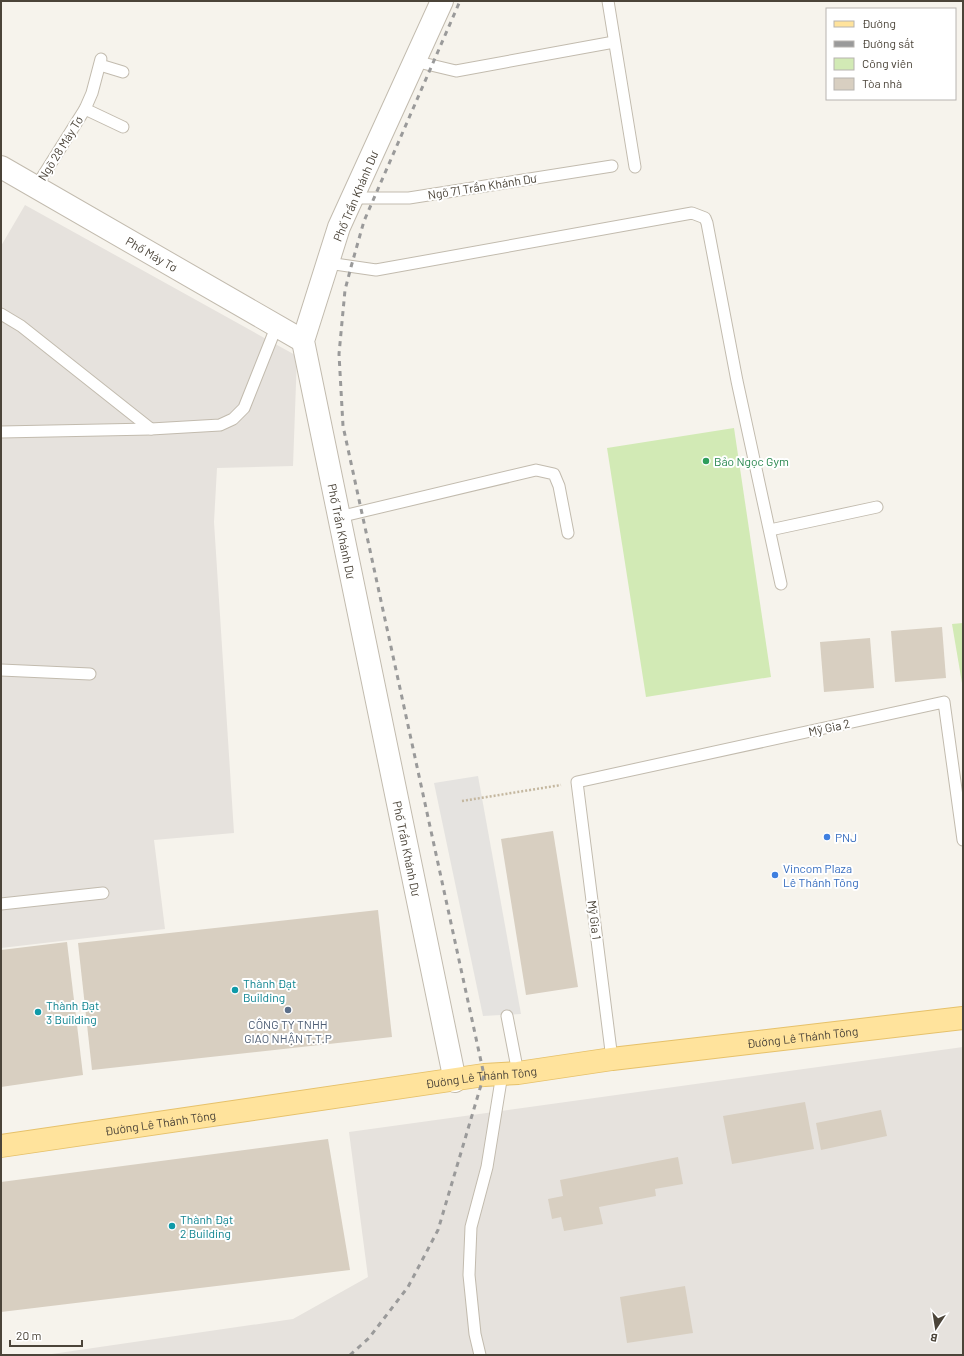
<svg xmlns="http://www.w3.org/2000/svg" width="964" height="1356" font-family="Barlow,sans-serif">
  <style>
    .industrial { fill: #e6e2dd }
    .green { fill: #d2eab5 }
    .parking { fill: #e5e3e0 }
    .building { fill: #d8cfc1 }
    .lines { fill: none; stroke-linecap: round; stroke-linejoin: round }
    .service-casing { stroke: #c2bbae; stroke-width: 13 }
    .tertiary-casing { stroke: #c2bbae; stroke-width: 24 }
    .primary-casing { stroke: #e6c16a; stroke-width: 24 }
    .path { stroke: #c4b79f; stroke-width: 2.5; stroke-dasharray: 2 2; stroke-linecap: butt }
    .service { stroke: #fff; stroke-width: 11 }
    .tertiary { stroke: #fff; stroke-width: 22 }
    .primary { stroke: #ffe39c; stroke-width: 22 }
    .rail { stroke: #9a9a9a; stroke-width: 3; stroke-dasharray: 5 5; stroke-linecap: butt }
    .leisure-dot { fill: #2e9e5b; stroke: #fff; stroke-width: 1.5 }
    .shop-dot { fill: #3f7fe0; stroke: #fff; stroke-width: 1.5 }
    .culture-dot { fill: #0f9aa8; stroke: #fff; stroke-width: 1.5 }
    .service-dot { fill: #5c6f8a; stroke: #fff; stroke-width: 1.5 }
    .labels { text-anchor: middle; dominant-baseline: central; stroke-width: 4; stroke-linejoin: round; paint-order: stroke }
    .street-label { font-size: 12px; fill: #4b4439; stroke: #fff }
    .leisure-label { font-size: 12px; fill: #27864d; stroke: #fff; text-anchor: start }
    .shop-label { font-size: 12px; fill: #366cbe; stroke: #fff; text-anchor: start }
    .culture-label { font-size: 12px; fill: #0d838f; stroke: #fff; text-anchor: start }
    .service-label { font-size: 12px; fill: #4e5e75; stroke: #fff }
  </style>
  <rect width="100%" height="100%" fill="#f6f3ec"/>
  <!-- industrial -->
  <g class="industrial">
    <polygon points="25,205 297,356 293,466 217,468 214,522 234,833 154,840 165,929 1,948 1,246"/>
    <polygon points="963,1047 963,1355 45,1355 293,1319 368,1277 349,1132"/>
  </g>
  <!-- green -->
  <g class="green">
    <polygon points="734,428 771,677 646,697 607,448"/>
    <polygon points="963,623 963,689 952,624"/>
  </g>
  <!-- parking -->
  <polygon class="parking" points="478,776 521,1014 483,1016 434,783"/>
  <!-- building -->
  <g class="building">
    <polygon points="942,627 946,678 895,682 891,631"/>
    <polygon points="870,638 874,688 824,692 820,642"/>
    <polygon points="553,831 578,987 526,995 501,839"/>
    <polygon points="378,910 392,1037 92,1070 78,943"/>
    <polygon points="67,942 83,1075 1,1087 1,950"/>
    <polygon points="805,1102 814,1149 732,1164 723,1116"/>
    <polygon points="881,1110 887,1136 821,1150 816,1123"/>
    <polygon points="328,1139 350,1270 1,1312 1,1182"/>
    <polygon points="678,1157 683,1184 655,1189 656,1196 599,1207 603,1224 564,1231 561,1217 552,1219 548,1199 563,1196 560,1180"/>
    <polygon points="685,1286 693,1333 627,1343 620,1297"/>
  </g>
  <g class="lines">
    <!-- service casing -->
    <g class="service-casing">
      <g id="service">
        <polyline points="608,1 635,167"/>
        <polyline points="414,61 456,71 614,42"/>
        <polyline points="100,65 123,72"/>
        <polyline points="85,109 123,127"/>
        <polyline points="36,187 85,109 92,93 101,59"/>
        <polyline points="352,198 409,198 612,166"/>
        <polyline points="328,263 376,270 692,213 705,218 707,223 737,381 781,584"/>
        <polyline points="1,314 21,326 151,429"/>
        <polyline points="1,432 151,429 220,425 233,419 244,408 277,325"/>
        <polyline points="339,517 536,470 554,474 559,486 568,533"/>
        <polyline points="770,530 877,507"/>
        <polyline points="1,670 90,674"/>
        <polyline points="1,904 103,893"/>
        <polyline points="507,1016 518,1073"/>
        <polyline points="612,1059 577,782 944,702 963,840"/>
        <polyline points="480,1355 475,1334 469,1275 471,1227 487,1167 502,1074"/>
      </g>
    </g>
    <!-- tertiary casing -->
    <g class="tertiary-casing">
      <g id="tertiary">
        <path id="s1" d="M442,1L339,227L303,341L455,1081"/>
        <path id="s2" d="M1,167L303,341"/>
      </g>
    </g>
    <!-- primary casing -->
    <g class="primary-casing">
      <g id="primary">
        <path id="s3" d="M1,1146L484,1075L518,1073L612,1059L963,1018"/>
      </g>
    </g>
    <!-- path -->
    <polyline class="path" points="462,801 561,785"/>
    <!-- service -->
    <use href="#service" class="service"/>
    <!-- tertiary -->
    <use href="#tertiary" class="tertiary"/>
    <!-- primary -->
    <use href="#primary" class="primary"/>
    <!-- rail -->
    <polyline class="rail" points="350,1355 369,1338 408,1287 438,1230 484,1075 343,426 339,354 345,290 351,267 364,221 460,1"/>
  </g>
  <!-- markers -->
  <circle class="leisure-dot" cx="706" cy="461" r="4"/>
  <g class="shop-dot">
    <circle cx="827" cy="837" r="4"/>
    <circle cx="775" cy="875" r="4"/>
  </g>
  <g class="culture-dot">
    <circle cx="235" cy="990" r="4"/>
    <circle cx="38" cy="1012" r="4"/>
    <circle cx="172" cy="1226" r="4"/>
  </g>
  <circle class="service-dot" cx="288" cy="1010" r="4"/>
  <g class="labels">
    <!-- street labels -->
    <g class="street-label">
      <text transform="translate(60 148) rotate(-58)">Ngõ 28 Máy Tơ</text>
      <text transform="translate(482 186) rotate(-9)">Ngõ 71 Trần Khánh Dư</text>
      <text transform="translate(355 196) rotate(-67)">Phố Trần Khánh Dư</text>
      <text stroke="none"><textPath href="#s2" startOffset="174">Phố Máy Tơ</textPath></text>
      <text stroke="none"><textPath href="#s1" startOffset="562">Phố Trần Khánh Dư</textPath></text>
      <text transform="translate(829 727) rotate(-12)">Mỹ Gia 2</text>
      <text stroke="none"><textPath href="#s1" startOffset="886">Phố Trần Khánh Dư</textPath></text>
      <text transform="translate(595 920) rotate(83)">Mỹ Gia 1</text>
      <text stroke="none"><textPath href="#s3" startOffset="809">Đường Lê Thánh Tông</textPath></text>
      <text stroke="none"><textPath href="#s3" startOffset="485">Đường Lê Thánh Tông</textPath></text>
      <text stroke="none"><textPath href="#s3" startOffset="161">Đường Lê Thánh Tông</textPath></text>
    </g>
    <!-- leisure labels -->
    <g class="leisure-label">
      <text x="714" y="461">Bảo Ngọc Gym</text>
    </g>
    <!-- shop labels -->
    <g class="shop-label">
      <text x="835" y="837">PNJ</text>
      <text x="783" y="868">Vincom Plaza<tspan x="783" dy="14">Lê Thánh Tông</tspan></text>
    </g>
    <!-- culture labels -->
    <g class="culture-label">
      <text x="243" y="983">Thành Đạt<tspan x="243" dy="14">Building</tspan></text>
      <text x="46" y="1005">Thành Đạt<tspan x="46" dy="14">3 Building</tspan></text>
      <text x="180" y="1219">Thành Đạt<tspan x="180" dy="14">2 Building</tspan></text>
    </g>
    <!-- service labels -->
    <g class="service-label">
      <text x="288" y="1024">CÔNG TY TNHH<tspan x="288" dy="14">GIAO NHẬN T.T.P</tspan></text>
    </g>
  </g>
  <!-- border -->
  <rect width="964" height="1356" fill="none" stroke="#4b4439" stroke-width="4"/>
  <!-- legend -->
  <rect x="826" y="8" width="130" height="92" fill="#ffffff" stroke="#b7b4b0"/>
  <rect x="834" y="21" width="20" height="6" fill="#ffe39c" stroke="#b7b4b0"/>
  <text x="862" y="28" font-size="12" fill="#4b4439">Đường</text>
  <rect x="834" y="41" width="20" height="6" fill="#9a9a9a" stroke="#b7b4b0"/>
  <text x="862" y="48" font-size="12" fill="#4b4439">Đường sắt</text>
  <rect x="834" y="58" width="20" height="12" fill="#d2eab5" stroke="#b7b4b0"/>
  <text x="862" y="68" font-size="12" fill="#4b4439">Công viên</text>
  <rect x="834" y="78" width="20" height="12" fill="#d8cfc1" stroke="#b7b4b0"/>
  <text x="862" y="88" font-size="12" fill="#4b4439">Tòa nhà</text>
  <!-- north arrow -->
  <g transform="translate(936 1328) rotate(192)" stroke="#ffffff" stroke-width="3" paint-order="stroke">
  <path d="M0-3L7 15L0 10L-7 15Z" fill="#4b4439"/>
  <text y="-6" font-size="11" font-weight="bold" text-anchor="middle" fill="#4b4439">B</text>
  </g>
  <!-- scale -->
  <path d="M10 1340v6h72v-6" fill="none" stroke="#4b4439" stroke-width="2"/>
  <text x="16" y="1340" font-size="12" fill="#4b4439" stroke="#ffffff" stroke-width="3" paint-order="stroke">20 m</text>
</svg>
